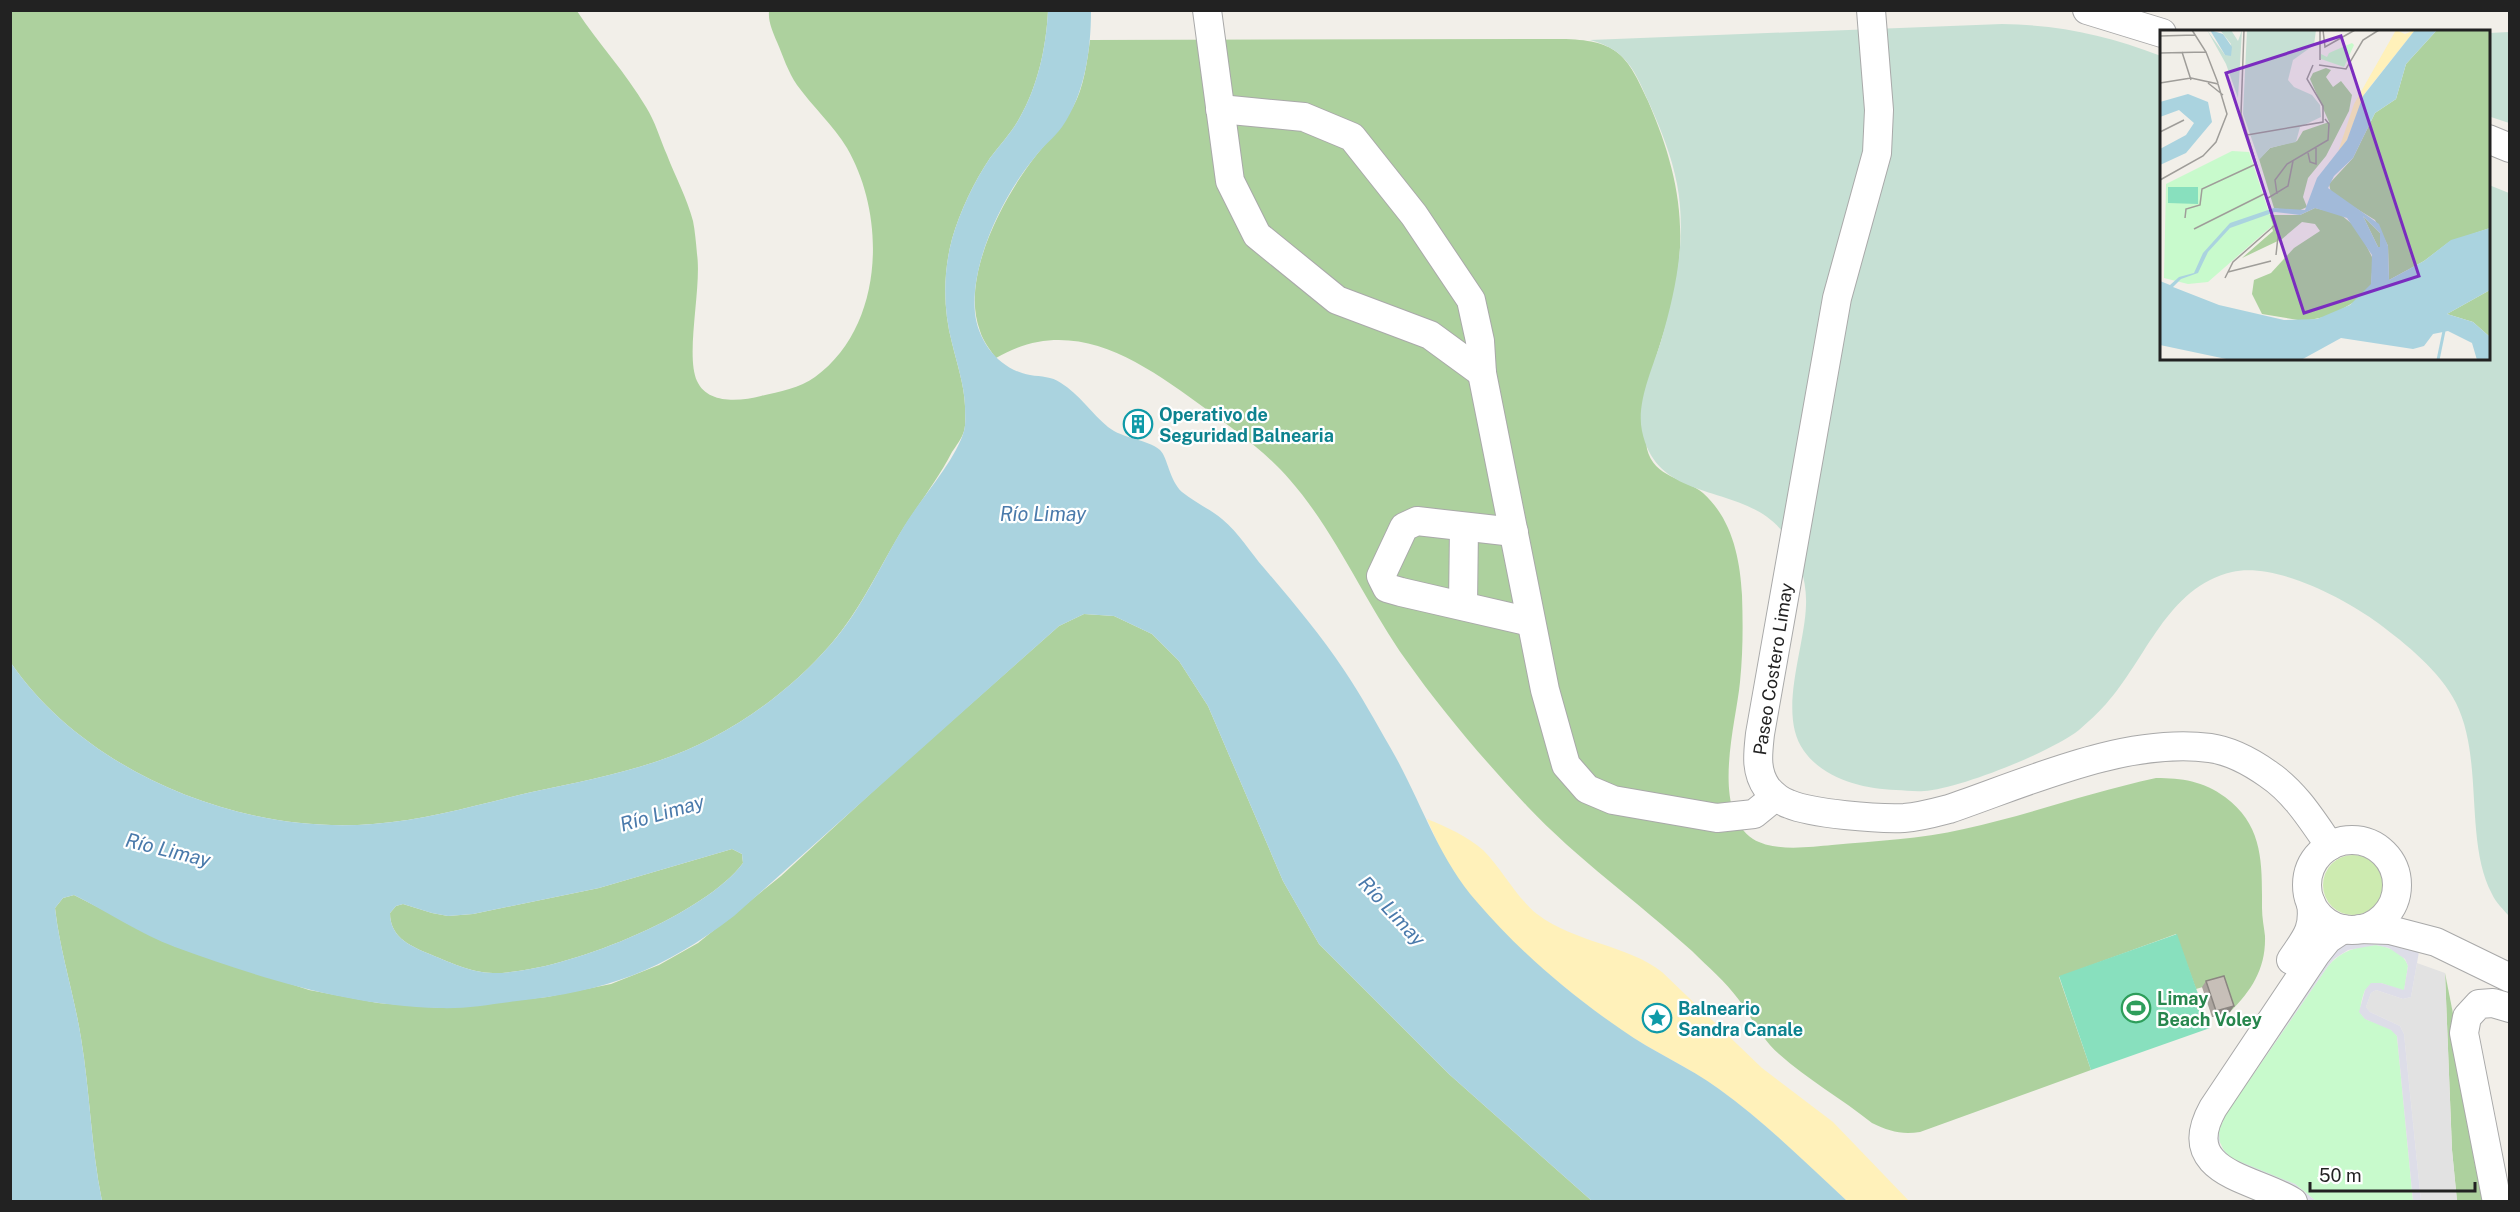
<svg xmlns="http://www.w3.org/2000/svg" width="2520" height="1212" font-family="'Public Sans',sans-serif">
  <style>
    .grass { fill: #cdebb0 }
    .forest { fill: #add19e }
    .wetland { fill: #c6e0d4 }
    .sand { fill: #fff1ba }
    .park { fill: #c8facc }
    .pitch { fill: #88e0be }
    .parking { fill: #e2e2e2 }
    .plaza { fill: #dddde8 }
    .water { fill: #aad3df; fill-rule: evenodd }
    .lines { fill: none; stroke-linecap: round; stroke-linejoin: round }
    .minor-casing { stroke: #a9a9a9; stroke-width: 30 }
    .minor { stroke: #fff; stroke-width: 28 }
    .wall { fill: #aba49e }
    .shaded-wall { fill: #8b8681 }
    .building { fill: #c7bfb8; stroke: #8b8681; stroke-width: 1.5 }
    .labels { text-anchor: middle; dominant-baseline: central; stroke-width: 4.5; stroke-linejoin: round; paint-order: stroke }
    .culture-label { font-size: 18px; font-weight: bold; fill: #0d838f; stroke: #fff; text-anchor: start }
    .street-label { font-size: 18px; fill: #222; stroke: #fff }
    .leisure-label { font-size: 18px; font-weight: bold; fill: #27864d; stroke: #fff; text-anchor: start }
    .water-label { font-size: 20px; font-style: italic; fill: #4a7aab; stroke: #fff }
    .inset-river { fill: none; stroke: #aad3df; stroke-width: 3 }
    .inset-road { fill: none; stroke: #9f9d99; stroke-width: 1.5 }
    .view { fill: #7b2cbf; fill-opacity: 0.15; stroke: #7b2cbf; stroke-width: 3 }
    .inset-edge { fill: none; stroke: #222; stroke-width: 3 }
  </style>
  <rect width="100%" height="100%" fill="#f2efe9"/>
  <!-- grass -->
  <circle class="grass" cx="2353" cy="885" r="30"/>
  <!-- forest -->
  <g class="forest">
    <path d="M11,11H577C598,43 626,73 646,107C655,121 660,139 667,155C675,176 687,198 693,221C695,231 696,243 697,254C702,287 685,355 697,381C708,405 741,401 761,396C778,392 800,388 815,377C884,327 887,217 847,148C833,125 813,107 797,85C788,72 783,56 777,42C773,32 768,22 769,11H1048C1046,48 1038,86 1019,119C1011,133 1000,145 990,158C974,182 960,211 952,239C943,273 943,309 952,343C957,364 964,384 965,406C965,414 966,424 964,431C962,438 956,446 952,452C938,479 920,502 904,527C880,566 861,609 831,644C786,696 724,739 658,761C617,775 574,783 532,792C480,804 427,820 373,824C241,835 87,773 11,663Z"/>
    <path d="M1566,39C1618,41 1627,55 1648,101C1676,166 1689,223 1674,294C1669,320 1659,345 1652,371C1650,379 1646,388 1645,396C1643,407 1646,419 1646,429C1647,436 1646,443 1647,449C1654,478 1685,478 1703,493C1732,519 1740,558 1742,595C1743,624 1743,653 1740,682C1736,724 1710,810 1753,839C1774,852 1809,847 1832,845C1876,841 1920,839 1964,829C2028,815 2091,792 2156,778C2182,778 2203,781 2225,797C2264,826 2262,864 2262,908C2262,918 2264,927 2265,936C2266,968 2252,990 2230,1012L2220,982L2196,989L2176,934L2059,977L2091,1070L1920,1132C1901,1135 1889,1131 1872,1123C1842,1099 1807,1079 1779,1054C1761,1038 1752,1018 1739,1000C1726,982 1708,967 1692,951C1638,902 1577,859 1527,806C1484,760 1442,711 1406,660C1366,604 1335,531 1290,480C1266,452 1236,431 1206,409C1143,363 1074,312 996,358C990,350 983,341 980,331C961,281 998,209 1026,169C1040,148 1061,129 1073,107C1084,87 1087,62 1090,40Z"/>
    <path d="M1084,614L1114,616L1152,634L1179,661L1208,706L1283,881L1319,944L1450,1075L1592,1201H102C91,1147 90,1092 81,1038C74,994 60,952 55,908L63,898L74,895L174,946L309,990L378,1003L442,1008L547,997L611,984L659,965L698,943L781,876L894,772L1059,626Z"/>
    <path d="M732,849L742,854L743,863C703,917 558,974 493,973C471,973 447,961 427,953C408,945 390,936 390,913L396,906L403,904L432,913L448,916L473,914L599,888Z"/>
    <polygon points="2445,973 2490,1201 2457,1201 2452,1150"/>
  </g>
  <!-- wetland -->
  <g class="wetland">
    <path d="M2002,24C2060,25 2107,35 2161,56L2162,358H2488L2489,185L2509,193V916C2503,909 2496,903 2492,894C2464,841 2484,759 2456,703C2440,671 2406,644 2378,623C2344,598 2275,562 2232,572C2167,587 2146,660 2106,704C2098,713 2088,722 2079,730C2051,752 1959,789 1924,791C1915,792 1905,790 1896,790C1863,789 1824,779 1804,751C1777,714 1805,648 1806,605C1807,581 1799,555 1785,535C1746,480 1658,508 1642,431C1636,403 1653,367 1661,341C1676,290 1687,237 1677,184C1672,157 1661,130 1650,105C1635,72 1628,50 1590,40Z"/>
    <polygon points="2509,32 2510,32 2509,123 2488,116 2489,33"/>
  </g>
  <!-- sand -->
  <path class="sand" d="M1427,819C1447,827 1467,836 1483,850C1503,870 1515,896 1537,914C1575,943 1628,945 1662,972L1762,1068L1833,1122L1909,1201H1847C1805,1163 1763,1120 1716,1087C1686,1066 1653,1051 1622,1031C1565,991 1484,924 1448,864C1440,850 1434,834 1427,819Z"/>
  <!-- park -->
  <path class="park" d="M2376,945C2389,947 2404,953 2408,966L2404,991L2381,983L2365,990C2349,1033 2381,1013 2397,1036L2413,1201H2316L2295,1184L2246,1167L2225,1153L2218,1138L2219,1130L2226,1114L2328,966C2341,951 2357,946 2376,945Z"/>
  <!-- pitch -->
  <polygon class="pitch" points="2177,934 2210,1028 2091,1070 2059,976"/>
  <!-- parking -->
  <polygon class="parking" points="2417,963 2445,973 2452,1150 2457,1201 2421,1201 2404,1034 2400,1026 2370,1012 2366,1007 2371,993 2376,990 2403,999 2411,997"/>
  <!-- plaza -->
  <polygon class="plaza" points="2371,937 2394,939 2420,946 2411,997 2403,999 2376,990 2371,993 2366,1007 2370,1012 2400,1026 2404,1034 2421,1201 2413,1201 2397,1036 2391,1030 2365,1019 2359,1012 2365,990 2371,983 2381,983 2404,990 2408,966 2405,959 2389,948 2376,945 2348,950 2334,959 2328,966 2226,1114 2219,1130 2220,1146 2231,1158 2295,1184 2316,1201 2304,1201 2284,1189 2242,1173 2227,1164 2212,1146 2211,1130 2218,1113 2323,958 2339,946"/>
  <!-- water -->
  <path class="water" d="M1048,11H1091C1091,49 1085,94 1062,127C1054,138 1043,146 1035,157C1003,195 970,263 975,313C978,342 1000,370 1030,375C1042,377 1051,376 1061,383C1079,394 1092,414 1108,427C1123,439 1147,439 1160,450C1168,458 1169,480 1182,492C1194,502 1210,509 1222,519C1239,533 1250,552 1264,568C1292,601 1320,634 1344,670C1361,695 1375,721 1390,747C1420,798 1437,857 1477,902C1519,951 1569,994 1622,1030C1653,1052 1689,1067 1719,1089C1765,1122 1806,1163 1847,1201H1592L1450,1075L1319,944L1283,881L1208,706L1179,661L1152,634L1114,616L1084,614L1059,626L734,916C662,971 607,991 517,1001C492,1004 465,1009 440,1008C349,1006 260,978 175,947C140,934 108,912 74,895L63,898L55,908C60,952 74,994 81,1038C90,1092 91,1147 102,1201H11V663C87,773 241,835 373,824C427,820 480,804 532,792C574,783 617,775 658,761C724,739 786,696 831,644C863,608 882,561 908,520C924,495 956,459 964,431C966,424 965,414 965,406C964,384 957,364 952,343C943,309 943,273 952,239C960,211 974,182 990,158C1000,145 1011,133 1019,119C1038,86 1046,48 1048,11ZM732,849L742,854L743,863C703,917 558,974 493,973C471,973 447,961 427,953C408,945 390,936 390,913L396,906L403,904L432,913L448,916L473,914L599,888Z"/>
  <g class="lines">
    <!-- minor casing -->
    <g class="minor-casing">
      <g id="minor">
        <polyline points="1207,10 1230,181 1257,235 1337,300 1430,335 1482,373"/>
        <path d="M1871,10L1879,110L1877,153L1837,298L1760,734C1758,753 1755,771 1767,788C1773,795 1780,801 1789,804C1813,814 1877,819 1904,818C1920,817 1934,813 1949,809C2028,782 2125,737 2210,748C2231,751 2251,762 2268,774C2295,792 2312,820 2330,846"/>
        <polyline points="2087,10 2162,33"/>
        <polyline points="1220,109 1304,117 1352,137 1414,215 1471,300 1480,341 1482,373 1545,690 1566,765 1587,789 1613,800 1717,818 1754,814 1775,797"/>
        <polyline points="2488,139 2510,148"/>
        <polyline points="1514,532 1417,521 1404,527 1381,576 1387,588 1401,592 1531,622"/>
        <polyline points="1463,605 1464,527"/>
        <circle cx="2352" cy="885" r="45"/>
        <polyline points="2360,929 2390,930 2436,942 2510,978"/>
        <path d="M2291,960C2305,939 2315,930 2311,903"/>
        <path d="M2293,1202C2256,1178 2176,1174 2213,1108L2316,954L2328,939L2343,929"/>
        <polyline points="2497,1202 2464,1033 2467,1017 2479,1004 2493,1003 2510,1008"/>
      </g>
    </g>
    <!-- minor -->
    <use href="#minor" class="minor"/>
  </g>
  <!-- wall -->
  <polygon class="wall" points="2206,981 2230,1012 2212,1017 2202,987"/>
  <!-- shaded-wall -->
  <polygon class="shaded-wall" points="2234,1006 2230,1012 2212,1017 2216,1011"/>
  <!-- building -->
  <polygon class="building" points="2224,976 2234,1006 2216,1011 2206,981"/>
  <!-- icons -->
  <defs>
    <g id="building-ring" transform="scale(1.5)"><circle r="9.5" fill="#fff" stroke="#0f9aa8" stroke-width="1.5"/><path d="M-4-6H4V6H1V3H-1V6H-4ZM-2.5-4.3h1.7v1.8h-1.7ZM.8-4.3h1.7v1.8H.8ZM-2.5-1h1.7V.8h-1.7ZM.8-1h1.7V.8H.8Z" fill="#0f9aa8"/></g>
    <g id="stadium-ring" transform="scale(1.5)"><circle r="9.5" fill="#fff" stroke="#2e9e5b" stroke-width="1.5"/><path d="M0-5a6.5 5 0 1 0 0 10a6.5 5 0 1 0 0-10ZM-3.5-1.8h7v3.6h-7Z" fill="#2e9e5b"/></g>
    <g id="sight-ring" transform="scale(1.5)"><circle r="9.5" fill="#fff" stroke="#0f9aa8" stroke-width="1.5"/><path d="M0-6L1.8-2.2L6-1.7L2.9 1.2L3.7 5.4L0 3.3L-3.7 5.4L-2.9 1.2L-6-1.7L-1.8-2.2Z" fill="#0f9aa8"/></g>
  </defs>
  <g fill-rule="evenodd">
    <use href="#building-ring" x="1138" y="424"/>
    <use href="#stadium-ring" x="2136" y="1008"/>
    <use href="#sight-ring" x="1657" y="1018"/>
  </g>
  <g class="labels">
    <!-- culture labels -->
    <g class="culture-label">
      <text x="1159" y="414">Operativo de<tspan x="1159" dy="21">Seguridad Balnearia</tspan></text>
      <text x="1678" y="1008">Balneario<tspan x="1678" dy="21">Sandra Canale</tspan></text>
    </g>
    <!-- street labels -->
    <g class="street-label">
      <text transform="translate(1773 669) rotate(-81)">Paseo Costero Limay</text>
    </g>
    <!-- leisure labels -->
    <g class="leisure-label">
      <text x="2157" y="998">Limay<tspan x="2157" dy="21">Beach Voley</tspan></text>
    </g>
    <!-- water labels -->
    <g class="water-label">
      <text x="1043" y="514">Río Limay</text>
      <text transform="translate(662 813) rotate(-16)">Río Limay</text>
      <text transform="translate(168 850) rotate(14)">Río Limay</text>
      <text transform="translate(1392 911) rotate(47)">Río Limay</text>
    </g>
  </g>
  <!-- overview -->
  <g transform="translate(2160 30)">
    <rect width="330" height="330" fill="#f2efe9"/>
    <path d="M277,0H330V198L289,212L264,231L229,250L228,216L215,190L171,163L169,154L193,128L215,83L236,69L246,34ZM166,38L171,40L166,47L173,57L181,51L192,65L189,81L166,126L148,148L143,167L147,177L136,182L114,178L99,129L110,118L137,111L143,101L169,92L150,49L153,43ZM155,178L180,184L198,199L213,229L211,255L196,271L170,286L144,291L102,284L92,264L94,250L111,243L134,218L160,201L155,194L142,192L122,209L82,228L113,201L108,185H140ZM203,186L220,203V217H218ZM330,260V307L313,292L287,284Z" fill="#add19e"/>
    <path d="M47,0L65,25L71,14L60,0H71L78,11L82,0L78,68L66,34ZM87,0H156L154,15L133,30L128,50L134,57L152,65L160,75L161,87L140,97L136,112L110,118L99,130L83,84Z" fill="#c6e0d4"/>
    <path d="M236,0L245,4L255,0L205,63L187,110L178,122L194,74Z" fill="#fff1ba"/>
    <path d="M192,13L194,15L184,37L161,29V24L167,27L169,23ZM72,121L89,122L113,195L48,252L28,254L4,248L6,154Z" fill="#c8facc"/>
    <path d="M8,157H38V174L8,173Z" fill="#88e0be"/>
    <path d="M50,0L63,4L72,17L71,26L65,25ZM255,0H277L246,34L236,69L215,83L193,128L174,146L168,158L219,194L228,216L229,250L264,231L291,210L330,198V260L287,284L313,292L330,307V330H317L312,313L288,301L273,304L264,316L253,319L181,308L141,330H71L0,315V251L10,255L19,247L34,243L43,223L70,193L114,178L145,180L157,148L187,110L203,66ZM155,178L187,188L212,225L211,254L190,275L157,289L124,290L59,275L13,257L21,249L38,243L48,222L70,198L115,182L140,185ZM203,186L220,203V217H218ZM28,64L48,72L52,92L26,123L0,135V119L26,105L34,93L19,80L0,87V72Z" fill="#aad3df" fill-rule="evenodd"/>
    <path class="inset-river" d="M278,330L284,301"/>
    <path class="inset-road" d="M32,0L46,22L58,53M84,0L81,84L118,206L116,225M163,0L165,17L195,0M0,6L35,5M22,22L31,50M0,23L46,22M0,23V55M160,30V0M159,35L186,39L203,10L219,0M0,53L31,48L58,54L67,84L56,112L43,126L0,150M48,53L63,65M0,102L24,90M87,105L163,92V76L147,49L153,35M148,123L150,132L156,134V118M117,164L115,150L127,134L168,110L169,94L165,89M108,168L128,156L133,131M25,188L26,179L40,175L42,159L96,134M34,199L106,163M68,242L111,231M65,248L73,232L115,195"/>
    <path class="view" d="M181,6L259,246L144,283L66,43Z"/>
    <rect width="330" height="330" class="inset-edge"/>
  </g>
  <!-- border -->
  <rect width="2520" height="1212" fill="none" stroke="#222222" stroke-width="24"/>
  <!-- scale -->
  <path d="M2310 1182v9h165v-9" fill="none" stroke="#222222" stroke-width="3"/>
  <text x="2319" y="1182" font-size="18" fill="#222222" stroke="#ffffff" stroke-width="4.5" paint-order="stroke">50 m</text>
</svg>
